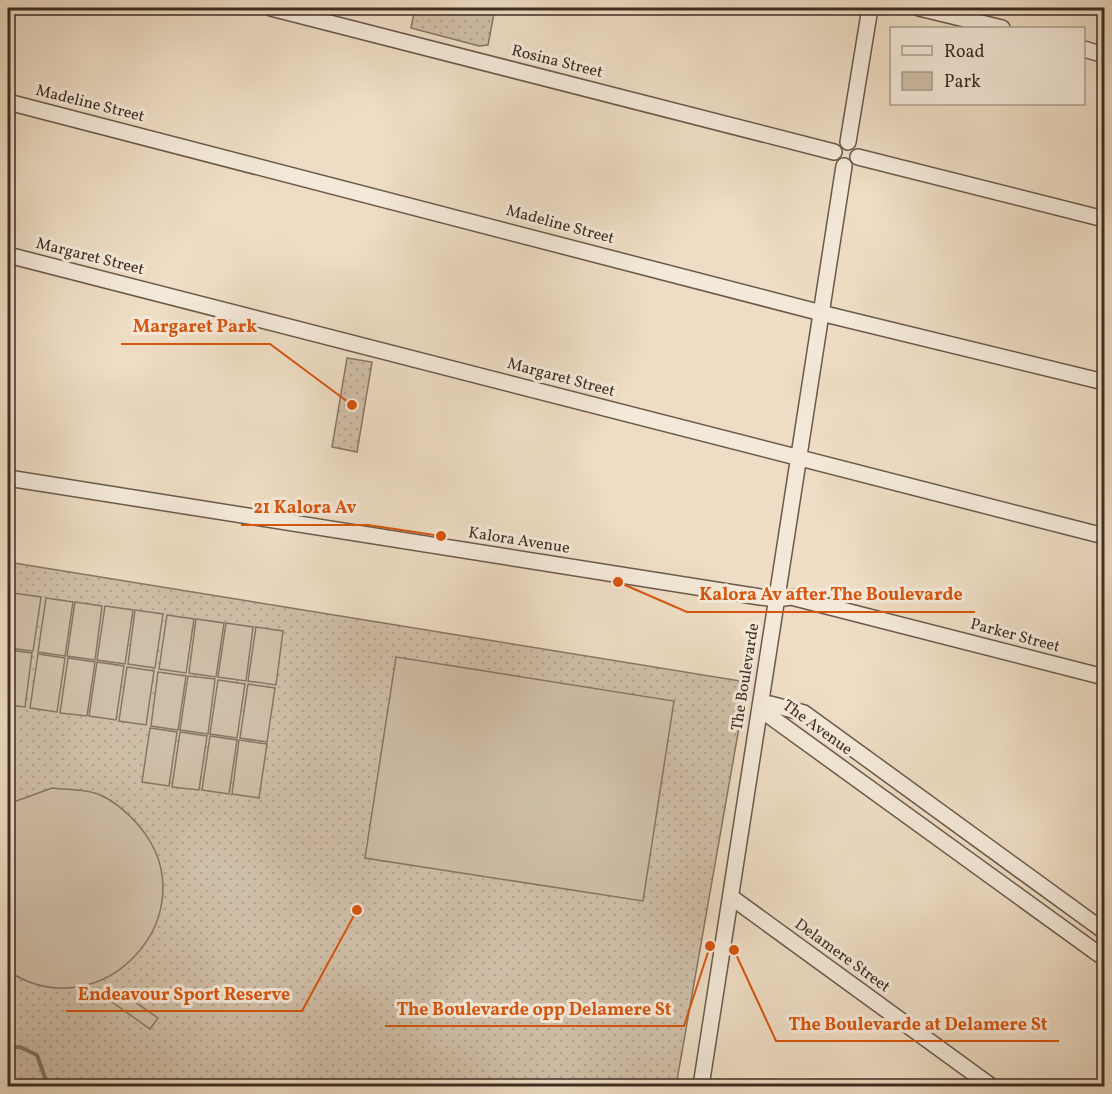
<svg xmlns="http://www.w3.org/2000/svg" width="1112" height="1094" font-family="Vollkorn,serif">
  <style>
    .green { fill: url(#green-dots); stroke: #877665; stroke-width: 1.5 }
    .pitch { fill: #d0bfa8; stroke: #877665; stroke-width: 1.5 }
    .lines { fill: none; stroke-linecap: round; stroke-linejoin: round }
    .stream { stroke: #847362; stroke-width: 4 }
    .minor-casing { stroke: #6a594a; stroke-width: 18 }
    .minor { stroke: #f4e9d9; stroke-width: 15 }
    .labels { text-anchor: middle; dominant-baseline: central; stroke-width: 6; stroke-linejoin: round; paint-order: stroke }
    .street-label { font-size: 16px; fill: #3e2d22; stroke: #f4e9d9 }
    .leader { fill: none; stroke: #d7550e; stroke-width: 2 }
    .callout-dot { fill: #d7550e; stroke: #f4e9d9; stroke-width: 2 }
    .callout-label { font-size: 18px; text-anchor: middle; font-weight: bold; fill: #d7550e; stroke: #f4e9d9; stroke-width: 6; stroke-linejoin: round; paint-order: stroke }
  </style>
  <defs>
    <pattern id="green-dots" width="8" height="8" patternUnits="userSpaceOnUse" patternTransform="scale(1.5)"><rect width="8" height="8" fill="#d0bfa8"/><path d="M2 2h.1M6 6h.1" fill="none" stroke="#b4a490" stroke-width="1.8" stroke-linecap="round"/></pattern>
  </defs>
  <rect width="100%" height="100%" fill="#eeddc4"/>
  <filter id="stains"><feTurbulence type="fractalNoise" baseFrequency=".00333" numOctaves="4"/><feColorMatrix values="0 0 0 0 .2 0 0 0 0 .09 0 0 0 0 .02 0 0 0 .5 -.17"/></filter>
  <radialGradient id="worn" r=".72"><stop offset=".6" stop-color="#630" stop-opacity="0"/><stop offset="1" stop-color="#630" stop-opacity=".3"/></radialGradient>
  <!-- green -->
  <g class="green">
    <polygon points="415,8 495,8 488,45 479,46 411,28"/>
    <polygon points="347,358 372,362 357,452 332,447"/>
    <polygon points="8,562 747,682 676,1086 8,1086"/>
  </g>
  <!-- pitch -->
  <g class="pitch">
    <polygon points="13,593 41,597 33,651 8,648"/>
    <polygon points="46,598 73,602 65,656 38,652"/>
    <polygon points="75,602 102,606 95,660 67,656"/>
    <polygon points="105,606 133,610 125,664 97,660"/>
    <polygon points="135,610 163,614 155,668 128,664"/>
    <polygon points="167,615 194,619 186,673 159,669"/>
    <polygon points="196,619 224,623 216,677 189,673"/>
    <polygon points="226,623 253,627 246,681 218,677"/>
    <polygon points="256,627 283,631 276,685 248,681"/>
    <polygon points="8,650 32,653 25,707 8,705"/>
    <polygon points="38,654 65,658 57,712 30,708"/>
    <polygon points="396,657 674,701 643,901 365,858"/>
    <polygon points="68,658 95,662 87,716 60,713"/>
    <polygon points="97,662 124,666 116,720 89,716"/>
    <polygon points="127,667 154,671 146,725 119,721"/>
    <polygon points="158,672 186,676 178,730 151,726"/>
    <polygon points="188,676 215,679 208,734 180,730"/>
    <polygon points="218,680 245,684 237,738 210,734"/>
    <polygon points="248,684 275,688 267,742 240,738"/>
    <polygon points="150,728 177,732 169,786 142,782"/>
    <polygon points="180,732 207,736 199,790 172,787"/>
    <polygon points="210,736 237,740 229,794 202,790"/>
    <polygon points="239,740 267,744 259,798 232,794"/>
    <path d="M52,788C66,790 84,789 98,794C115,801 129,814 140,827C211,913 103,1033 8,971V804Z"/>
    <polygon points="119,991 158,1018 150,1029 112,1002"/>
  </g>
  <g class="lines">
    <!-- stream -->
    <polyline class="stream" points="8,1048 20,1047 37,1055 48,1086"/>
    <!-- minor casing -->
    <g class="minor-casing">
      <g id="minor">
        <polyline points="271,8 834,152"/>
        <polyline points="919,8 1002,28"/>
        <polyline points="1084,49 1104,55"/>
        <polyline points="8,102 833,316 1104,382"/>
        <polyline points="848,142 870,8"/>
        <polyline points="858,157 1104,219"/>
        <polyline points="8,255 1104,536"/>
        <polyline points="8,478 760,597 777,599 791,597 1104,677"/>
        <polyline points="760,709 1104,958"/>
        <polyline points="760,709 770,704 804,713 1104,931"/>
        <polyline points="731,897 991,1086"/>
        <polyline points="701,1086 844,166"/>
      </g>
    </g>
    <!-- minor -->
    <use href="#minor" class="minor"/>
  </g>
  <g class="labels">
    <!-- street labels -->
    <g class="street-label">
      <text transform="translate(557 62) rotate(14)">Rosina Street</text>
      <text transform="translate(90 104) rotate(14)">Madeline Street</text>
      <text transform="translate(560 225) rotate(15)">Madeline Street</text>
      <text transform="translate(90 257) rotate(14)">Margaret Street</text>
      <text transform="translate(561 378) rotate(15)">Margaret Street</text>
      <text transform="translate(519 541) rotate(9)">Kalora Avenue</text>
      <text transform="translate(1015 636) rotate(15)">Parker Street</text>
      <text transform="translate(746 677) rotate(-81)">The Boulevarde</text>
      <text transform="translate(817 728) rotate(36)">The Avenue</text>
      <text transform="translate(842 956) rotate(36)">Delamere Street</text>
    </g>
  </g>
  <!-- callouts -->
  <path class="leader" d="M352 405L270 344H121M441 536L368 525H241M618 582L687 612H975M357 910L302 1011H66M710 946L684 1026H385M734 950L776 1041H1059"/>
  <g class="callout-dot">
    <circle cx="352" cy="405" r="6"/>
    <circle cx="441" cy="536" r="6"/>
    <circle cx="618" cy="582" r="6"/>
    <circle cx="357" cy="910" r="6"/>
    <circle cx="710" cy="946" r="6"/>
    <circle cx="734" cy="950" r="6"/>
  </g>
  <g class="callout-label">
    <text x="195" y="332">Margaret Park</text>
    <text x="305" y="513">21 Kalora Av</text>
    <text x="831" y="600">Kalora Av after The Boulevarde</text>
    <text x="184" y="1000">Endeavour Sport Reserve</text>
    <text x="534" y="1015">The Boulevarde opp Delamere St</text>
    <text x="918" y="1030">The Boulevarde at Delamere St</text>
  </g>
  <!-- margin -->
  <rect width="1112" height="1094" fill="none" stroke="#eeddc4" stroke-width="30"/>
  <rect x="9" y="9" width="1094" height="1076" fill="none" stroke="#3e2d22" stroke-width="3"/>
  <rect x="15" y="15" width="1082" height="1064" fill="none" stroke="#3e2d22" stroke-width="1.5"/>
  <!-- legend -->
  <rect x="890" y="27" width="195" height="78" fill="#f4e9d9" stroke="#ab9e90" stroke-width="1.5"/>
  <rect x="902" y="46" width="30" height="9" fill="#f4e9d9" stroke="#ab9e90" stroke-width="1.5"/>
  <text x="944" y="57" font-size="18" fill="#3e2d22">Road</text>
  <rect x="902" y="72" width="30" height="18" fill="#d0bfa8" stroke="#ab9e90" stroke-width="1.5"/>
  <text x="944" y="87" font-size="18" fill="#3e2d22">Park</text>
  <rect width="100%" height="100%" filter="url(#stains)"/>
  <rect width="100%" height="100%" fill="url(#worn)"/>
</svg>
